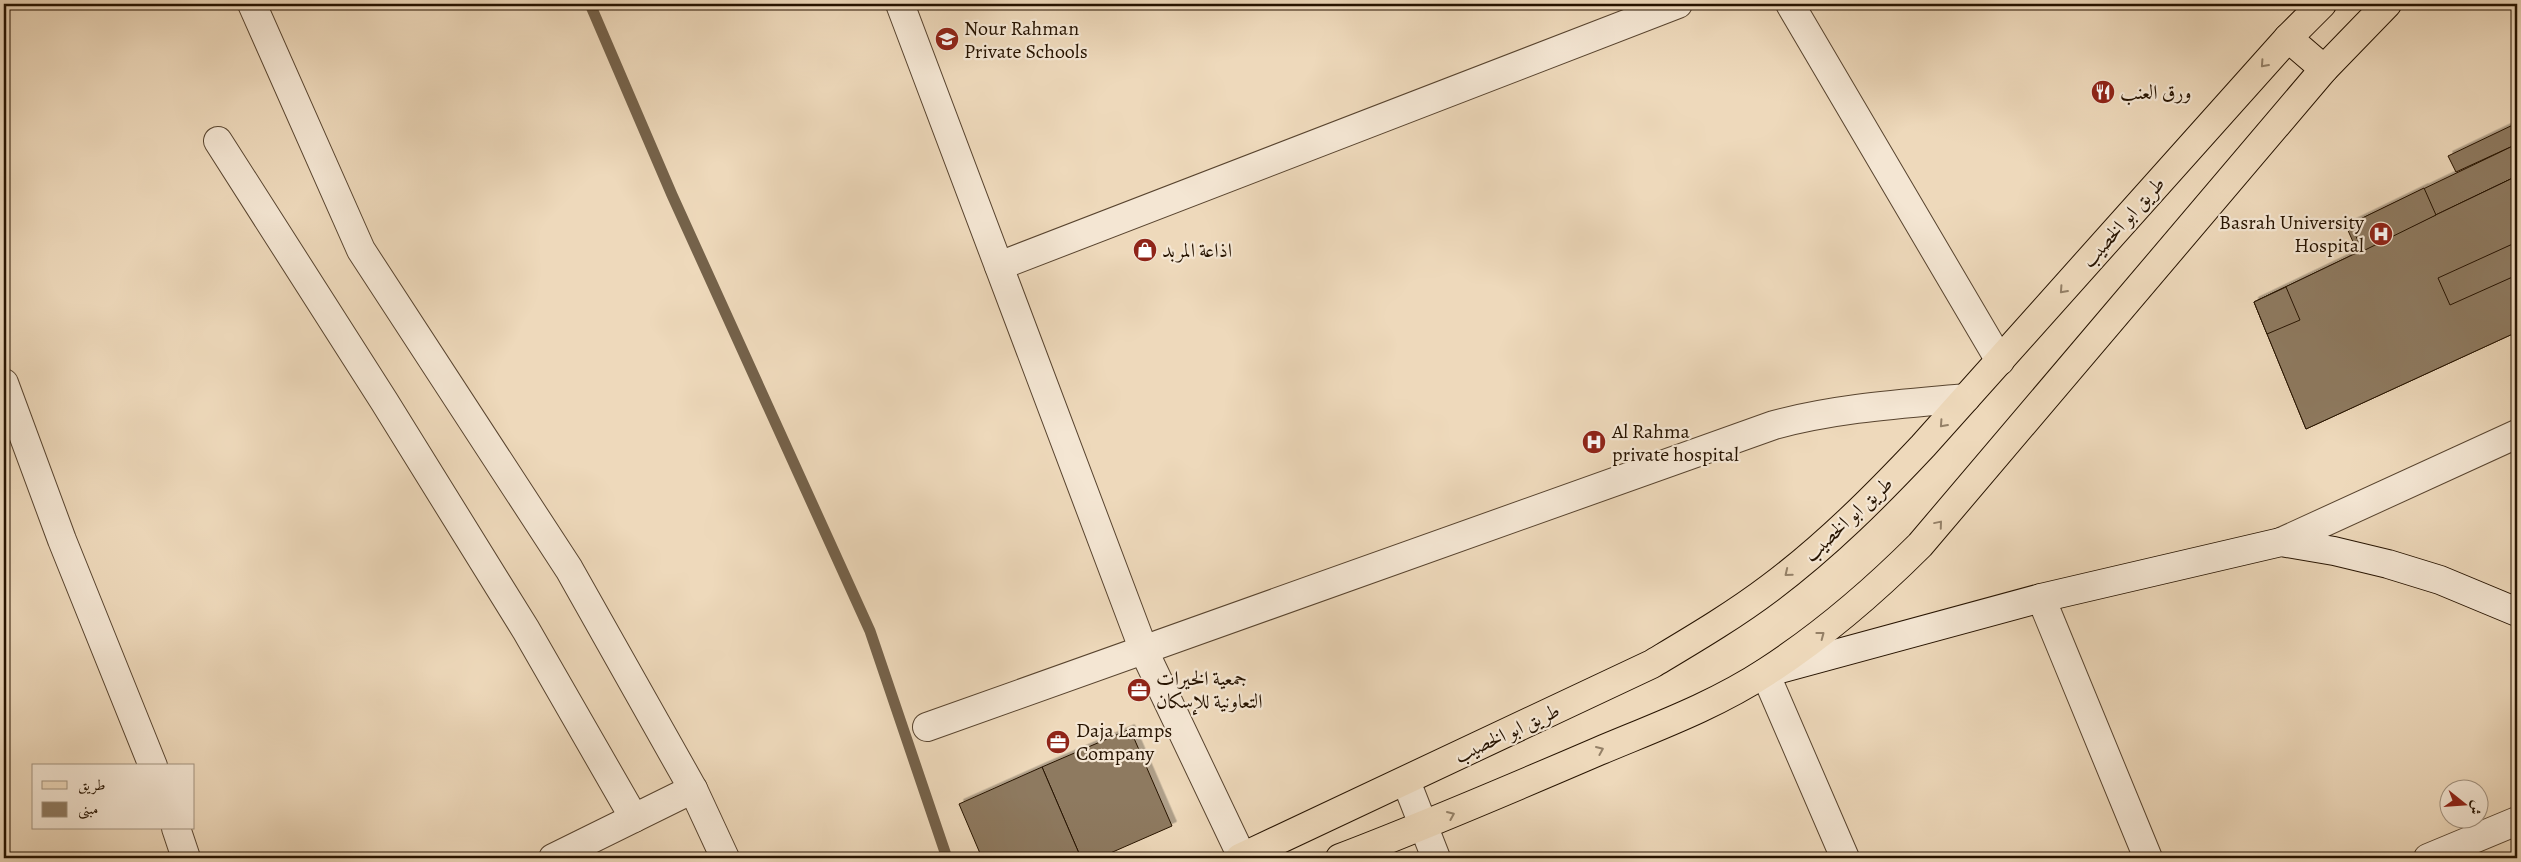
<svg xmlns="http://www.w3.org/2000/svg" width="2521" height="862" font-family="Alegreya,Amiri,serif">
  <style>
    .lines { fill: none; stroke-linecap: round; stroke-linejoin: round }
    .stream { stroke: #75624a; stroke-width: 11 }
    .building { fill: #8e7a61; stroke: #261300; filter: url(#shadow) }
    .street-casing { stroke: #58442f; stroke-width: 30 }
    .secondary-casing { stroke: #261300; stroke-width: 30 }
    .primary-casing { stroke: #261300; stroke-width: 30 }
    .street { stroke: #f4e6d3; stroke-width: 28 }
    .secondary { stroke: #f4e6d3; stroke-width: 28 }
    .primary { stroke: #eed9bb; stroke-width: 28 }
    .oneway { stroke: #948067 }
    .labels { text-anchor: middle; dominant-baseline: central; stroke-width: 4.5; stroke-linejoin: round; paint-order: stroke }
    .poi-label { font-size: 20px; fill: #261300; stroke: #f4e6d3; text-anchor: start }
    .street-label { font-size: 20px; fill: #261300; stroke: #f4e6d3 }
  </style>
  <defs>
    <filter id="shadow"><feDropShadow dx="4.5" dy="-4.5" stdDeviation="0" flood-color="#0004"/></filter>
  </defs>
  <rect width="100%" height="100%" fill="#eed9bb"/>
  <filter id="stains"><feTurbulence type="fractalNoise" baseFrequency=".004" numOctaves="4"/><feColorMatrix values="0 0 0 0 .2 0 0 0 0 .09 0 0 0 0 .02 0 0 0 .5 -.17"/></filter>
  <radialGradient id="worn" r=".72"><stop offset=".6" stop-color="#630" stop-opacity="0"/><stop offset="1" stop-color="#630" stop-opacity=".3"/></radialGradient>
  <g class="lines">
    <!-- stream -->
    <polyline class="stream" points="590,4 672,195 870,631 947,858"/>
  </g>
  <!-- building -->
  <g class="building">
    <polygon points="2517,123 2517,144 2456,172 2448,156"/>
    <polygon points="2517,144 2517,176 2358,253 2346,226"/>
    <polygon points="2517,176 2517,332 2306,429 2254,302"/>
    <polygon points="2517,176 2517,332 2306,429 2254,302"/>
    <polygon points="2424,188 2436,215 2363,251 2350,224"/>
    <polygon points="2517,242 2517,275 2450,305 2438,278"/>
    <polygon points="2286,287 2300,320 2267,334 2254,302"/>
    <polygon points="1130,729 1172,826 1099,858 1081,858 1042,767"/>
    <polygon points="1042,767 1081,858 982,858 959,804"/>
  </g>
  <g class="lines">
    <!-- street casing -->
    <g class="street-casing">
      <g id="street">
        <polyline points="252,4 361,250 569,569 693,789 725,858"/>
        <polyline points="900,4 1144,651 1242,857"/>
        <polyline points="1790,4 2000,361"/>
        <polyline points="218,141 384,401 526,630 634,818"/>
        <polyline points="999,266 1678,4"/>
        <polyline points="4,383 62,540 153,766"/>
        <polyline points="2281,542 2517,434"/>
        <polyline points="2041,598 2148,858"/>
        <polyline points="1765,673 1845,858"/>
        <path d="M927,727L1774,425C1837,408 1901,404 1966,398"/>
        <polyline points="1406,781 1436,858"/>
        <polyline points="176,828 186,858"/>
        <polyline points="553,858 693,789"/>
        <polyline points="2428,858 2517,821"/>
      </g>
    </g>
    <!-- secondary casing -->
    <g class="secondary-casing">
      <polyline id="secondary" points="1769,672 2041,598 2281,542 2334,551 2388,564 2440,580 2517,612"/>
    </g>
    <!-- primary casing -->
    <g class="primary-casing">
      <g id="primary">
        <polyline points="2288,38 2324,69"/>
        <path d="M1240,858L1652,664C1692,640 1733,616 1770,588C1826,546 1875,497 1923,446L2288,38L2322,4"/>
        <path d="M1340,858C1427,825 1513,788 1599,751C1656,727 1714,706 1766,672C1823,635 1872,593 1920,545L2324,69L2387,4"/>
      </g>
    </g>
    <!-- street -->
    <use href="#street" class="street"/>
    <!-- secondary -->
    <use href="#secondary" class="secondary"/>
    <!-- primary -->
    <use href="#primary" class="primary"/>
  </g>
  <!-- one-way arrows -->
  <defs><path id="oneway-chevron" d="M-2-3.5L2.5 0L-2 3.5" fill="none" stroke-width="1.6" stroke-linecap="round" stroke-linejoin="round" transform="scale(1.25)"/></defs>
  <g class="oneway">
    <use href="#oneway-chevron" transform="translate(2264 64) rotate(132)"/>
    <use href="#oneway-chevron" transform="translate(2063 290) rotate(132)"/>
    <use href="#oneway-chevron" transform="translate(1943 424) rotate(132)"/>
    <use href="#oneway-chevron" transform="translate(1939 524) rotate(-50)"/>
    <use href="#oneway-chevron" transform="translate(1788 573) rotate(141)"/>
    <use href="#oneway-chevron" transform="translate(1821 635) rotate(-37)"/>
    <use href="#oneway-chevron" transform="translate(1600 750) rotate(-23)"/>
    <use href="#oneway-chevron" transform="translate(1451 815) rotate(-23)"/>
  </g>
  <!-- icons -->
  <defs>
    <g id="school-disc" transform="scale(1.25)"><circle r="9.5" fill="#8f2418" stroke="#f4e6d3"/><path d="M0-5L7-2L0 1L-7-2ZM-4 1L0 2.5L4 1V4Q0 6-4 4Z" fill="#fff"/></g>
    <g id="restaurant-disc" transform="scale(1.25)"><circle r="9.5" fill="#8f2418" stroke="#f4e6d3"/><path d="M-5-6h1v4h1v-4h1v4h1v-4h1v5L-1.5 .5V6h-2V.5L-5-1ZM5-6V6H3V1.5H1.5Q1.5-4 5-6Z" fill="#fff"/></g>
    <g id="hospital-disc" transform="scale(1.25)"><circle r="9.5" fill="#8f2418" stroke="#f4e6d3"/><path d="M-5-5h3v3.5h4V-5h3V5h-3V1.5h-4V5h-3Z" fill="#fff"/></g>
    <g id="shop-disc" transform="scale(1.25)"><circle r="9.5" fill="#8f2418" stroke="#f4e6d3"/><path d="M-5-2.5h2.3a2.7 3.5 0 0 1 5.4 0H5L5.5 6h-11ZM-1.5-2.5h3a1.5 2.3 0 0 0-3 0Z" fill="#fff"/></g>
    <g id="office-disc" transform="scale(1.25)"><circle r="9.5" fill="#8f2418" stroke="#f4e6d3"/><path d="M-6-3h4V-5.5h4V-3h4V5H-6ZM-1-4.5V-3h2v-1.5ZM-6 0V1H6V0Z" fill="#fff"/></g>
  </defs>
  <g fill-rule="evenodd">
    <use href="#school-disc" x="947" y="39"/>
    <use href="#restaurant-disc" x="2103" y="92"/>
    <use href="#hospital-disc" x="2381" y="234"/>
    <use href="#shop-disc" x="1145" y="250"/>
    <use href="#hospital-disc" x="1594" y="442"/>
    <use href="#office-disc" x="1139" y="690"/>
    <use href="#office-disc" x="1058" y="742"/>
  </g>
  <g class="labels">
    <!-- poi labels -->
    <g class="poi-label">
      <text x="964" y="28">Nour Rahman<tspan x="964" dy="23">Private Schools</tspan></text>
      <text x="2120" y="92">ورق العنب</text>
      <text x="2364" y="222" text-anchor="end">Basrah University<tspan x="2364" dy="23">Hospital</tspan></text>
      <text x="1162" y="250">اذاعة المربد</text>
      <text x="1612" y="431">Al Rahma<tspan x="1612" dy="23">private hospital</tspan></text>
      <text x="1156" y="678">جمعية الخيرات<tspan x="1156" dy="23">التعاونية للإسكان</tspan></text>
      <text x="1076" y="730">Daja Lamps<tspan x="1076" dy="23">Company</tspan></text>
    </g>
    <!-- street labels -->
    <g class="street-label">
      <text transform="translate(2123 222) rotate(-48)">طريق ابو الخصيب</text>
      <text transform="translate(1848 519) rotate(-43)">طريق ابو الخصيب</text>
      <text transform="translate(1507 733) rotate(-25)">طريق ابو الخصيب</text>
    </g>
  </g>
  <!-- margin -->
  <rect width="2521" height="862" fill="none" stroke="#eed9bb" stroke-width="20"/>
  <rect x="5" y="5" width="2511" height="852" fill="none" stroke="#261300" stroke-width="2.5"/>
  <rect x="10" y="10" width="2501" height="842" fill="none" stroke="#261300"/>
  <!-- legend -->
  <rect x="32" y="764" width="162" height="65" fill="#f4e6d3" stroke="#a2927f"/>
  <rect x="42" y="781" width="25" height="8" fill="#eed9bb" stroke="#a2927f"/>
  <text x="78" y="790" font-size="15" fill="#261300">طريق</text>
  <rect x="42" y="802" width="25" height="15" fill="#8e7a61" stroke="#a2927f"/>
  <text x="78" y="814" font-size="15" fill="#261300">مبنى</text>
  <!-- north arrow -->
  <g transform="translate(2464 804) rotate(107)"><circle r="24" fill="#f4e6d3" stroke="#a2927f"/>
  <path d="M0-4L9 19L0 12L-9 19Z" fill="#8f2418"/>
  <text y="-8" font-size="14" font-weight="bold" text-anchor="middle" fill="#261300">ش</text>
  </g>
  <rect width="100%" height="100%" filter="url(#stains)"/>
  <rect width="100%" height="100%" fill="url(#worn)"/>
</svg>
